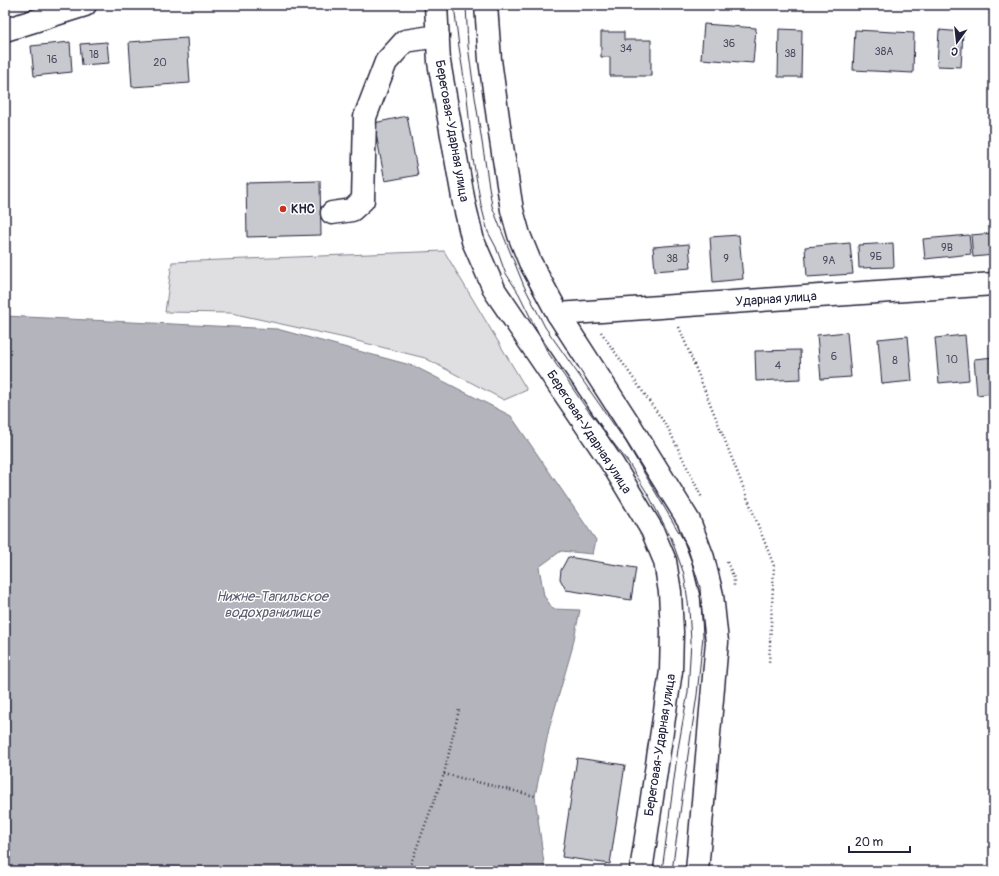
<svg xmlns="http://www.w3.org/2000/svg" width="999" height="876" font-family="Pangolin,sans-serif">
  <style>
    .green { fill: #dfdfe2; stroke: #80808e }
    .water { fill: #b4b4bc; stroke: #7a7a88 }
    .building { fill: #c8c8cf; stroke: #22223b }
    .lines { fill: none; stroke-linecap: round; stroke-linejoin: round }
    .minor-casing { stroke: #22223b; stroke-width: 25 }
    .major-casing { stroke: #22223b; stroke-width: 25 }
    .path { stroke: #22223b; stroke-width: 2.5; stroke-dasharray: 1 3; stroke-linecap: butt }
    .minor { stroke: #fff; stroke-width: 22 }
    .major { stroke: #fff; stroke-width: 22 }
    .tram { stroke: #22223b; stroke-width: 1 }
    .poi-dot { fill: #c8321e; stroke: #fff; stroke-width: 1.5 }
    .labels { text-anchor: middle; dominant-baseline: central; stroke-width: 3; stroke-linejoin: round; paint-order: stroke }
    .number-label { font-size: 11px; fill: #4c4c60 }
    .street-label { font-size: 13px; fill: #22223b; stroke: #fff }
    .poi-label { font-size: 13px; font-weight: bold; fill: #22223b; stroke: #fff; text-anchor: start }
    .water-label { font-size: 14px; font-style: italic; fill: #5c5c6f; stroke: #fff }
  </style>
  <rect width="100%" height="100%" fill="#fff"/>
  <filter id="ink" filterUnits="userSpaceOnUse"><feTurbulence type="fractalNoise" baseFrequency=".025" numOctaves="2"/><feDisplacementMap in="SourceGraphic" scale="8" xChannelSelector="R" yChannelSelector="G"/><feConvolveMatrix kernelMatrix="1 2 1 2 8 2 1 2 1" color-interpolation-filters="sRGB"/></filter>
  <g filter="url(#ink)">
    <!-- green -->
    <polygon class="green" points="444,251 527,390 504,400 425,358 345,338 231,313 165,312 172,262"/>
    <!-- water -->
    <polygon class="water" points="5,316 277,329 414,366 511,416 596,540 593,554 561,551 539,567 544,596 553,609 580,610 572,649 549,729 535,796 545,871 5,871"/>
    <!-- building -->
    <g class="building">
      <polygon points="704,24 756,28 753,63 701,59"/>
      <polygon points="779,29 802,30 801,77 778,77"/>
      <polygon points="855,30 914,33 913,73 853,70"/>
      <polygon points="939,30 963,32 961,67 937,66"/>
      <polygon points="601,32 624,32 624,40 651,40 651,76 610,76 610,57 601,57"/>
      <polygon points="187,38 190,83 132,87 129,42"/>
      <polygon points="70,42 72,72 34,76 31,46"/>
      <polygon points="107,42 109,63 82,65 80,44"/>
      <polygon points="407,116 418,175 385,181 374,123"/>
      <polygon points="320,181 321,235 247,237 246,183"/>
      <polygon points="994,233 994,255 973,257 971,235"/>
      <polygon points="739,235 743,279 713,282 710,237"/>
      <polygon points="969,235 971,254 925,259 923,239"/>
      <polygon points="850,243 853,274 807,277 805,247"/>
      <polygon points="893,243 894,267 859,268 858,245"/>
      <polygon points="689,244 691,268 655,271 653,247"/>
      <polygon points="847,332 851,377 821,379 817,335"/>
      <polygon points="965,335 969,380 939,383 935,338"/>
      <polygon points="908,336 912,381 882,384 878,339"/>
      <polygon points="800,350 801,379 756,381 755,351"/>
      <polygon points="994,357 994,393 977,395 974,359"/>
      <polygon points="568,557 636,568 631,600 566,590 560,579 561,570"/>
      <polygon points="577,758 625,765 610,864 562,857"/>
    </g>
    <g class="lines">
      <!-- minor casing -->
      <g class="minor-casing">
        <g id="minor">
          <polyline points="5,30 85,5"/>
          <polyline points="332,213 352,210 363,200 365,117 386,62 405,41 438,36"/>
          <polyline points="558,314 994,284"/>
        </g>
      </g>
      <!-- major casing -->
      <g class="major-casing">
        <g id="major">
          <polyline points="436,5 439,62 464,203 473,241 495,291 613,465 652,530 665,561 670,592 672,632 671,671 641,871"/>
          <polyline points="486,5 490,60 501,140 512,210 519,235 530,262 558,314 631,427 689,521 703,558 712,595 717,642 697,871"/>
        </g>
      </g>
      <!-- path -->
      <g class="path">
        <polyline points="679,327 722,433 774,566 769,664"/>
        <polyline points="601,332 668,428 702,498"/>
        <polyline points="727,562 734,578 734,588"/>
        <polyline points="444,774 535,796"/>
        <polyline points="408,871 444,774 459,710"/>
      </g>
      <!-- minor -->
      <use href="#minor" class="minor"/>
      <!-- major -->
      <use href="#major" class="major"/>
      <!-- tram -->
      <g class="tram">
        <polyline points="454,5 459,47 467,97 473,159 481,205 488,232 496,247 505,272 519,294 547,351 584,405 628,462 649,496 671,538 684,574 689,609 691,641 688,692 678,749 662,871"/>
        <polyline points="466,5 468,46 475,97 492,206 500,227 524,286 545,327 626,442 687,546 700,587 703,636 697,695 688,755 672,871"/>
      </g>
    </g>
  </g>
  <!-- markers -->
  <circle class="poi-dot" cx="283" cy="209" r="4"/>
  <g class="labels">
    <!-- number labels -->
    <g class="number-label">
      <text x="729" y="43">36</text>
      <text x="626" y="48">34</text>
      <text x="884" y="51">38А</text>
      <text x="790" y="53">38</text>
      <text x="94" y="54">18</text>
      <text x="52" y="59">16</text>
      <text x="160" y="62">20</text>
      <text x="947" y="247">9В</text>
      <text x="876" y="256">9Б</text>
      <text x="672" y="258">38</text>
      <text x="726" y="258">9</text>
      <text x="829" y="260">9А</text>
      <text x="834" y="356">6</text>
      <text x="952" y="359">10</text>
      <text x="895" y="360">8</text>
      <text x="778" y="365">4</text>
    </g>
    <!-- street labels -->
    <g class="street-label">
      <text transform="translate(452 131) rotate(80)">Береговая-Ударная улица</text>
      <text transform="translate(776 299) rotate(-4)">Ударная улица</text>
      <text transform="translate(589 432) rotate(57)">Береговая-Ударная улица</text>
      <text transform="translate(660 745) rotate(-81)">Береговая-Ударная улица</text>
    </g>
    <!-- poi labels -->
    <g class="poi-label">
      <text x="291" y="209">КНС</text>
    </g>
    <!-- water labels -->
    <g class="water-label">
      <text x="272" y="596">Нижне-Тагильское<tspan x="272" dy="16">водохранилище</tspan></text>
    </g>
  </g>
  <!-- margin -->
  <rect width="999" height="876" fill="none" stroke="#fff" stroke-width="20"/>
  <rect x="10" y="10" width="979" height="856" fill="none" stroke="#22223b" stroke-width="1.5" filter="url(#ink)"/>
  <!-- north arrow -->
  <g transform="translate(957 42) rotate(195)" stroke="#ffffff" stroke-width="3" paint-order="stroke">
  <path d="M0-3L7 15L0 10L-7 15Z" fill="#22223b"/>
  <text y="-6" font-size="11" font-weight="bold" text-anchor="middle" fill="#22223b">С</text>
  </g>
  <!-- scale -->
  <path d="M849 846v6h61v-6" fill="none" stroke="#22223b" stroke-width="2"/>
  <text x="855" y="846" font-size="12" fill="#22223b" stroke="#ffffff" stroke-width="3" paint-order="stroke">20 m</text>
</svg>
